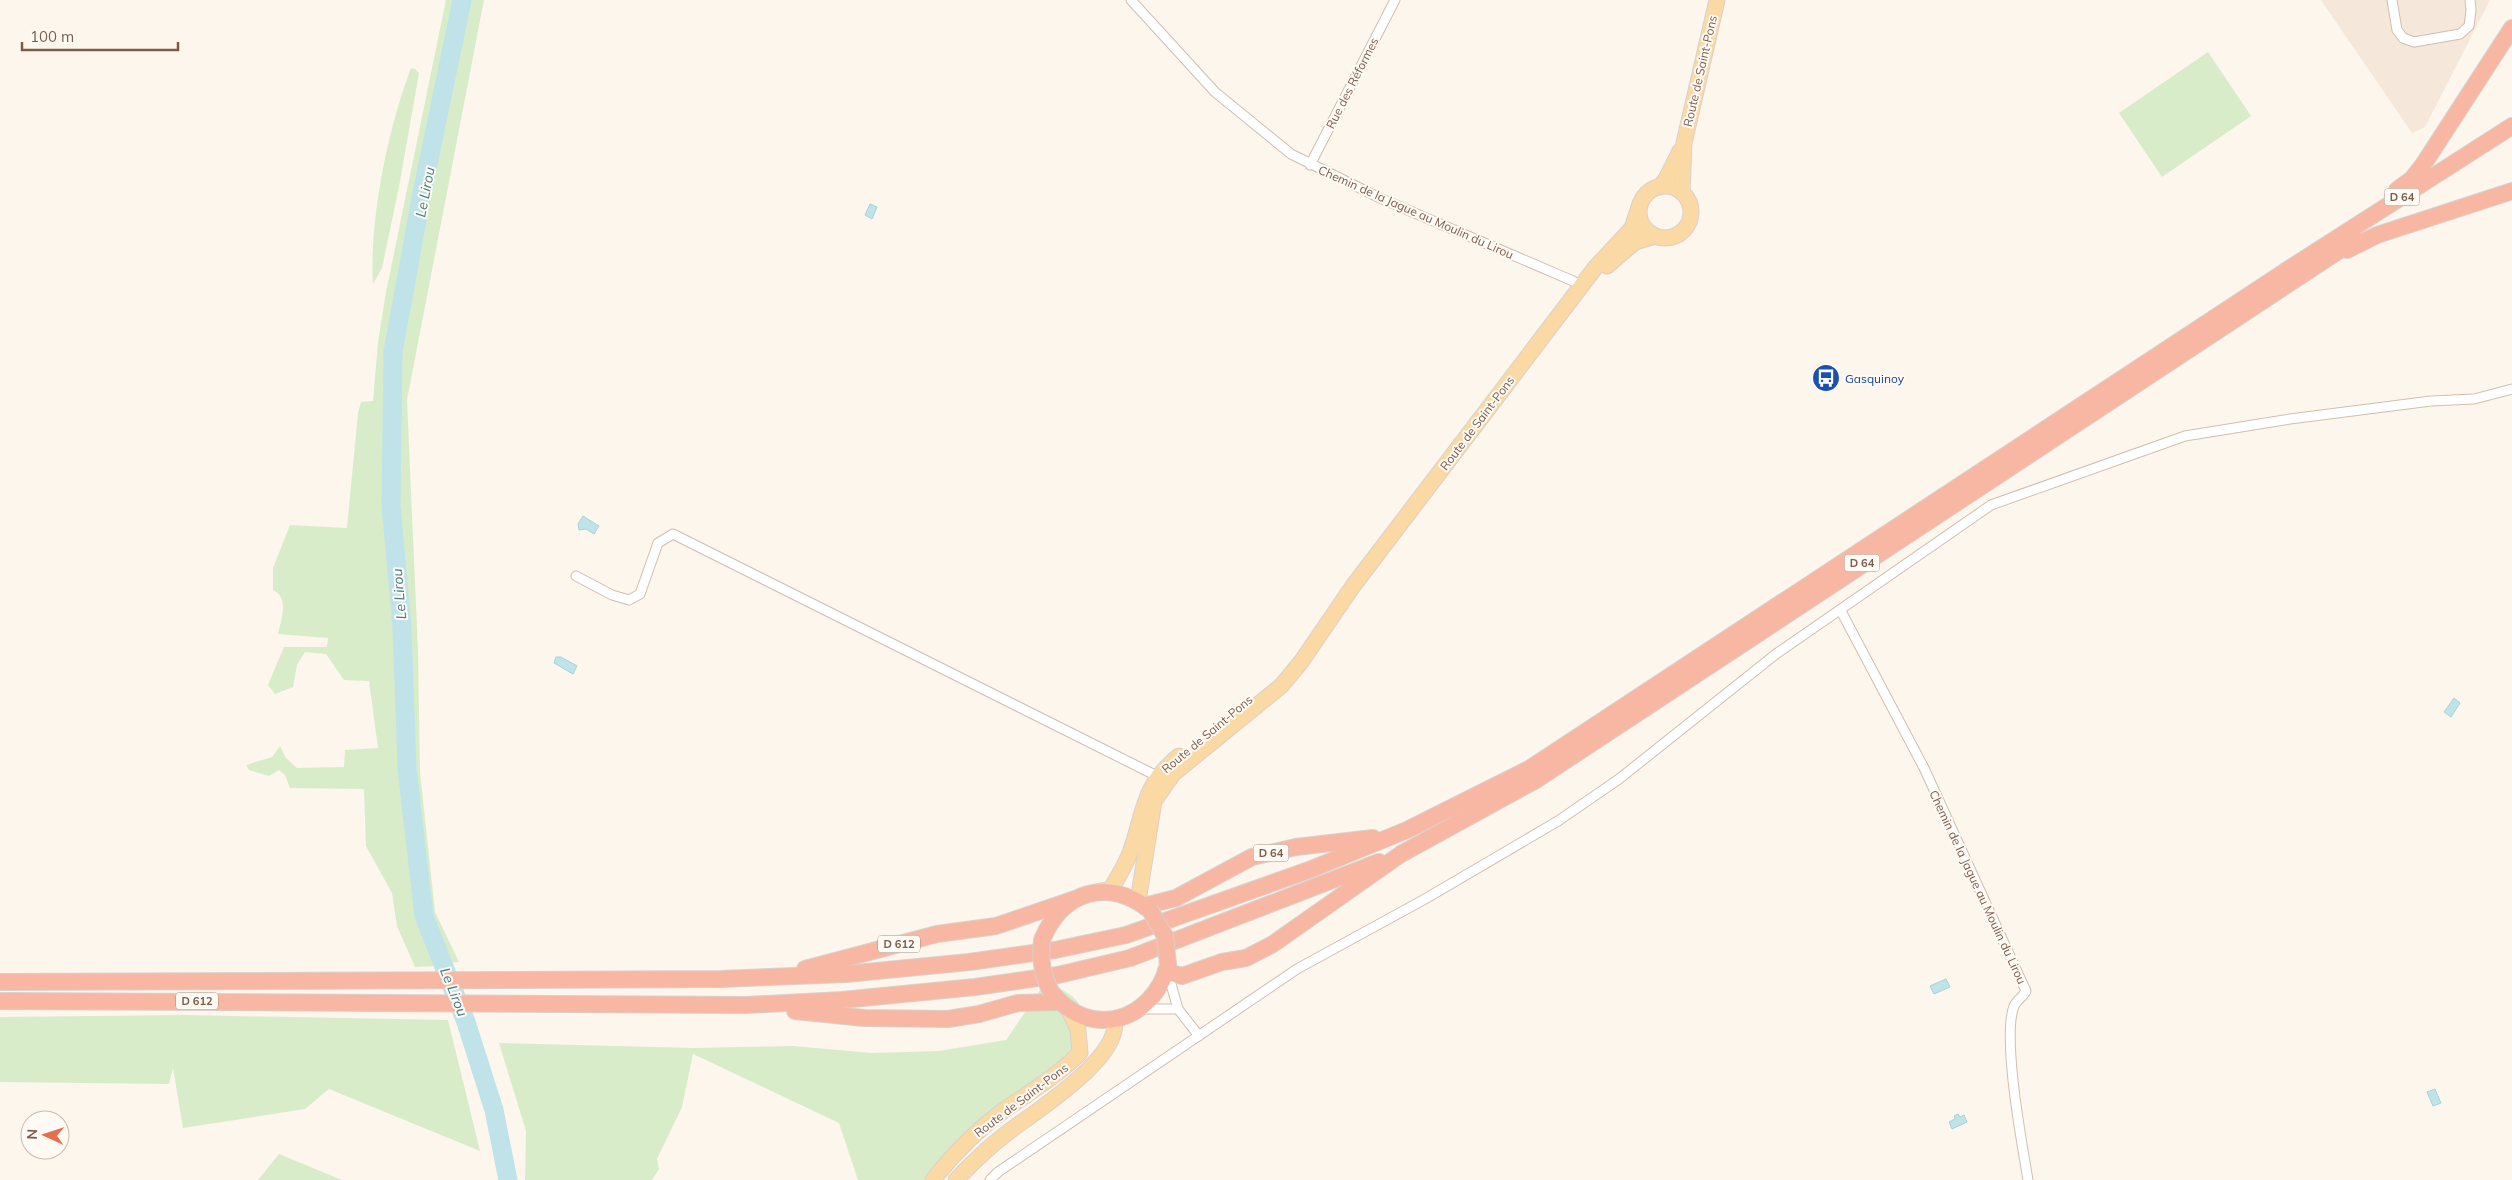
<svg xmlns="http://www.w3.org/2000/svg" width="2512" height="1180" font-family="Mulish,sans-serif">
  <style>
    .residential { fill: #f5e8da }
    .green { fill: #d8ecc9 }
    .water { fill: #bfe3e8; stroke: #a5d3da }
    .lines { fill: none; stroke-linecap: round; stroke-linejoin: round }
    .river { stroke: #bfe3e8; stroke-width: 19 }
    .street-casing { stroke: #d1beb0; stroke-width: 11 }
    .primary-casing { stroke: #dad1cd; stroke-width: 17 }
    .highway-casing { stroke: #dad1cd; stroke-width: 18 }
    .street { stroke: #fff; stroke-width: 9 }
    .primary { stroke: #fbd9a5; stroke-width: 15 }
    .highway { stroke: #f7b7a3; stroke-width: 16 }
    .highway-bridge-casing { stroke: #dad1cd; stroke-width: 18; stroke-linecap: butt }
    .highway-bridge { stroke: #f7b7a3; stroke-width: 16 }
    .labels { text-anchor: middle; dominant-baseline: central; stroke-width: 4; stroke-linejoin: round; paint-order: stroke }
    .shield { fill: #fffaf3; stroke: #a28b7f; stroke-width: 1 }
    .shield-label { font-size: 11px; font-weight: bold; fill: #7a5c4d }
    .street-label { font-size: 12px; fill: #7a5c4d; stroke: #fffaf3 }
    .transit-label { font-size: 12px; fill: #164399; stroke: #fffaf3; text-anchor: start }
    .water-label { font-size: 14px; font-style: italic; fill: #437c86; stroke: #fffaf3 }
  </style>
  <rect width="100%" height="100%" fill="#fdf6ec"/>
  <!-- residential -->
  <polygon class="residential" points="2321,0 2490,0 2425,127 2412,133"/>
  <!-- green -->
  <g class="green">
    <path d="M446,0H459L393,334L389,399L388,508L403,786L420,916L438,966L415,967L397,926L392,893L366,846L364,789L290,788L285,775L279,770L269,776L249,770L246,765L272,757L280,746L286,758L297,768L344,767L345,750L378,748L369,681L344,680L326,654L305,652L297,665L293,687L275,694L268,685L284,647H327L328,638L278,634C281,619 290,598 273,590V568L290,525L347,528L358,413L361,402L373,401L378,342L386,292Z"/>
    <polygon points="466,0 484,0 407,400 418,651 420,772 435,912 459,962 445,963 427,913 411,768 406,621 396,505 398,377 401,333"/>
    <polygon points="2208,52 2251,116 2162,177 2119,113"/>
    <path d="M411,68L415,69L419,73L399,187L382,268L373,284C369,220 388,128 411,68Z"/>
    <path d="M1045,983C1067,989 1093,1006 1084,1034C1082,1040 1078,1046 1075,1052L928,1180H858L839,1123L693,1054L682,1107L657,1159L659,1169L652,1180H525L526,1131L499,1043L694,1048L793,1046L872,1053L939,1051L1006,1040Z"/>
    <polygon points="182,1015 448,1020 480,1151 329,1089 305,1109 183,1128 173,1068 169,1084 0,1082 0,1017"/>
    <polygon points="279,1154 342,1180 258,1180"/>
  </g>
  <!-- water -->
  <g class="water">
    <polygon points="870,204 877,207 872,219 865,215"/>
    <polygon points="583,516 599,526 594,534 586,529 579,530 578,524"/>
    <polygon points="556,657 561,657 577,666 573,674 554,663"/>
    <polygon points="2454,698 2460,703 2451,717 2444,712"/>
    <polygon points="1946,979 1950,987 1934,994 1930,986"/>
    <polygon points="2435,1089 2441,1103 2433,1106 2427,1092"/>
    <polygon points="1958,1114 1960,1117 1964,1115 1967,1122 1952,1129 1949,1122 1955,1119 1954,1116"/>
  </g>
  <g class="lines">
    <!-- river -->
    <polyline class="river" points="462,0 422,193 393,352 391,505 402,628 407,769 424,916 466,1022 494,1110 508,1180"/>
    <!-- street casing -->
    <g class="street-casing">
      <g id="street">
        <polyline points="1131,0 1215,92 1291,154 1382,199 1573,281 1581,287"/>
        <polyline points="2392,0 2397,30 2403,38 2414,42 2460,34 2469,26 2471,10 2470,0"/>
        <polyline points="1310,165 1395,0"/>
        <polyline points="576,576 612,595 629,600 640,594 658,543 673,534 1157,776 1160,779"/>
        <path d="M1841,611L1924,768L2026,991C2023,997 2016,1001 2014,1006C2002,1037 2022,1144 2028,1180"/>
        <polyline points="1164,980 1171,984 1178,1009 1199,1036"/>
        <polyline points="1141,1009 1178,1009"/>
        <polyline points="990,1180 998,1172 1297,969 1425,899 1558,821 1619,779 1776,654 1991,505 2185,436 2290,419 2431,401 2474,399 2512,389"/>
      </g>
    </g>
    <!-- primary casing -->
    <g class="primary-casing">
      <g id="primary">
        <circle cx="1665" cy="212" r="26"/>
        <polyline points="1659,187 1666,179 1680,151"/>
        <polyline points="1682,192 1684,143 1717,0"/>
        <polyline points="1607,266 1635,242 1655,236"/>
        <path d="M1097,892L1111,889C1118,876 1128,862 1132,847C1145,807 1144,784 1179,756"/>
        <polyline points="1138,901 1154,801 1173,774 1281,686 1301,662 1353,586 1595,268 1632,228 1640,204"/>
        <path d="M933,1180C954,1153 979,1128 1007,1108C1032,1091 1058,1075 1080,1053L1078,1030L1069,1010"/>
        <path d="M956,1180C972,1163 989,1147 1007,1133C1033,1113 1123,1057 1114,1020"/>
      </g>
    </g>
    <!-- highway casing -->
    <g class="highway-casing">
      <g id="highway">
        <polyline points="2397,190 2412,179 2423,165 2512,28"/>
        <polyline points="2347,250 2377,235 2512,191"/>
        <polyline points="1144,906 1176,898 1252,857 1296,847 1373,838"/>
        <path d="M1042,940C1062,891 1107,877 1150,910"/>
        <polyline points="805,969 937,934 996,926 1075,899"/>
        <polyline points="1166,971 1182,976 1222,962 1246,958 1273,944 1401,854 1536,780 2355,240"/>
        <polyline points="0,982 721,979 846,974 969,962 1055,950 1126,935 1309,870 1407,830 1529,769 2292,267 2512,126"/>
        <path d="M1052,993C1091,1041 1153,1021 1168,965"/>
        <polyline points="0,1001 746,1005 842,1000 975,987 1058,975 1130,958 1379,862"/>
        <polyline points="795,1011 864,1018 948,1019 979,1014 1018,1003 1059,1002"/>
      </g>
    </g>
    <!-- street -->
    <use href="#street" class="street"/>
    <!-- primary -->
    <use href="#primary" class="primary"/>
    <!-- highway -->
    <use href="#highway" class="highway"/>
    <!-- highway-bridge casing -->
    <g class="highway-bridge-casing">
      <g id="highway-bridge">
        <polyline points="1150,910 1165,936 1168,965"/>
        <path d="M1042,940C1040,960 1042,974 1051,992"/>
      </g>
    </g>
    <!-- highway-bridge -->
    <use href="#highway-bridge" class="highway-bridge"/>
  </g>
  <!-- icons -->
  <defs>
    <g id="bus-disc" transform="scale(1.4375)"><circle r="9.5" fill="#1a4fb4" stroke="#fffaf3"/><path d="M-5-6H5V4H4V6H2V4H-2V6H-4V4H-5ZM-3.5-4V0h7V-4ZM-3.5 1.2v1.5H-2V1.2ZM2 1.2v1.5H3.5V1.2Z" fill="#fff"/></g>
  </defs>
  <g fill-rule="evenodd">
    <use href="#bus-disc" x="1826" y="378"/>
  </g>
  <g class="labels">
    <!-- shield labels -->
    <g class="shield">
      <rect x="2384.5" y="188.5" width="35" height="17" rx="4"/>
      <rect x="1844.5" y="554.5" width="35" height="17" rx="4"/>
      <rect x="1253.5" y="844.5" width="35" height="17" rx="4"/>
      <rect x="878" y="935.5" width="42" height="17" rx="4"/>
      <rect x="176" y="992.5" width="42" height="17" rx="4"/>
    </g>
    <g class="shield-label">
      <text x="2402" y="197">D 64</text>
      <text x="1862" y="563">D 64</text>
      <text x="1271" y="853">D 64</text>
      <text x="899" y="944">D 612</text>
      <text x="197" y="1001">D 612</text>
    </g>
    <!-- street labels -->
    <g class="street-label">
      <text transform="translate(1700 71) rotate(-77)">Route de Saint-Pons</text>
      <text transform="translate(1352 83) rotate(-63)">Rue des Réformes</text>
      <text transform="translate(1416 212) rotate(24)">Chemin de la Jague au Moulin du Lirou</text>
      <text transform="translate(1477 423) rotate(-53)">Route de Saint-Pons</text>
      <text transform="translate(1207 734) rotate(-40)">Route de Saint-Pons</text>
      <text transform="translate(1978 887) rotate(65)">Chemin de la Jague au Moulin du Lirou</text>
      <text transform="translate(1021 1100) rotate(-37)">Route de Saint-Pons</text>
    </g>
    <!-- transit labels -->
    <g class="transit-label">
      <text x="1845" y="378">Gasquinoy</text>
    </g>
    <!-- water labels -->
    <g class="water-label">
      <text transform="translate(425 192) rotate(-79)">Le Lirou</text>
      <text transform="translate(399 594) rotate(-95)">Le Lirou</text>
      <text transform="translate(454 992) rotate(68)">Le Lirou</text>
    </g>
  </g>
  <!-- north arrow -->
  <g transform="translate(45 1135) rotate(273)"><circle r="24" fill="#fffaf3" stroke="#cabbb1"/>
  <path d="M0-4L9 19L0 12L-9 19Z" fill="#e76f51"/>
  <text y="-8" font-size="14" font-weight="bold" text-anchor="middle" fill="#7a5c4d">N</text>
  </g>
  <!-- scale -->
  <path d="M22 42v8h156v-8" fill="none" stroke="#7a5c4d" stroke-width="2.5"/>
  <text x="30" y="42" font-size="15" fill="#7a5c4d" stroke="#fffaf3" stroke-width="4" paint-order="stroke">100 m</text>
</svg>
